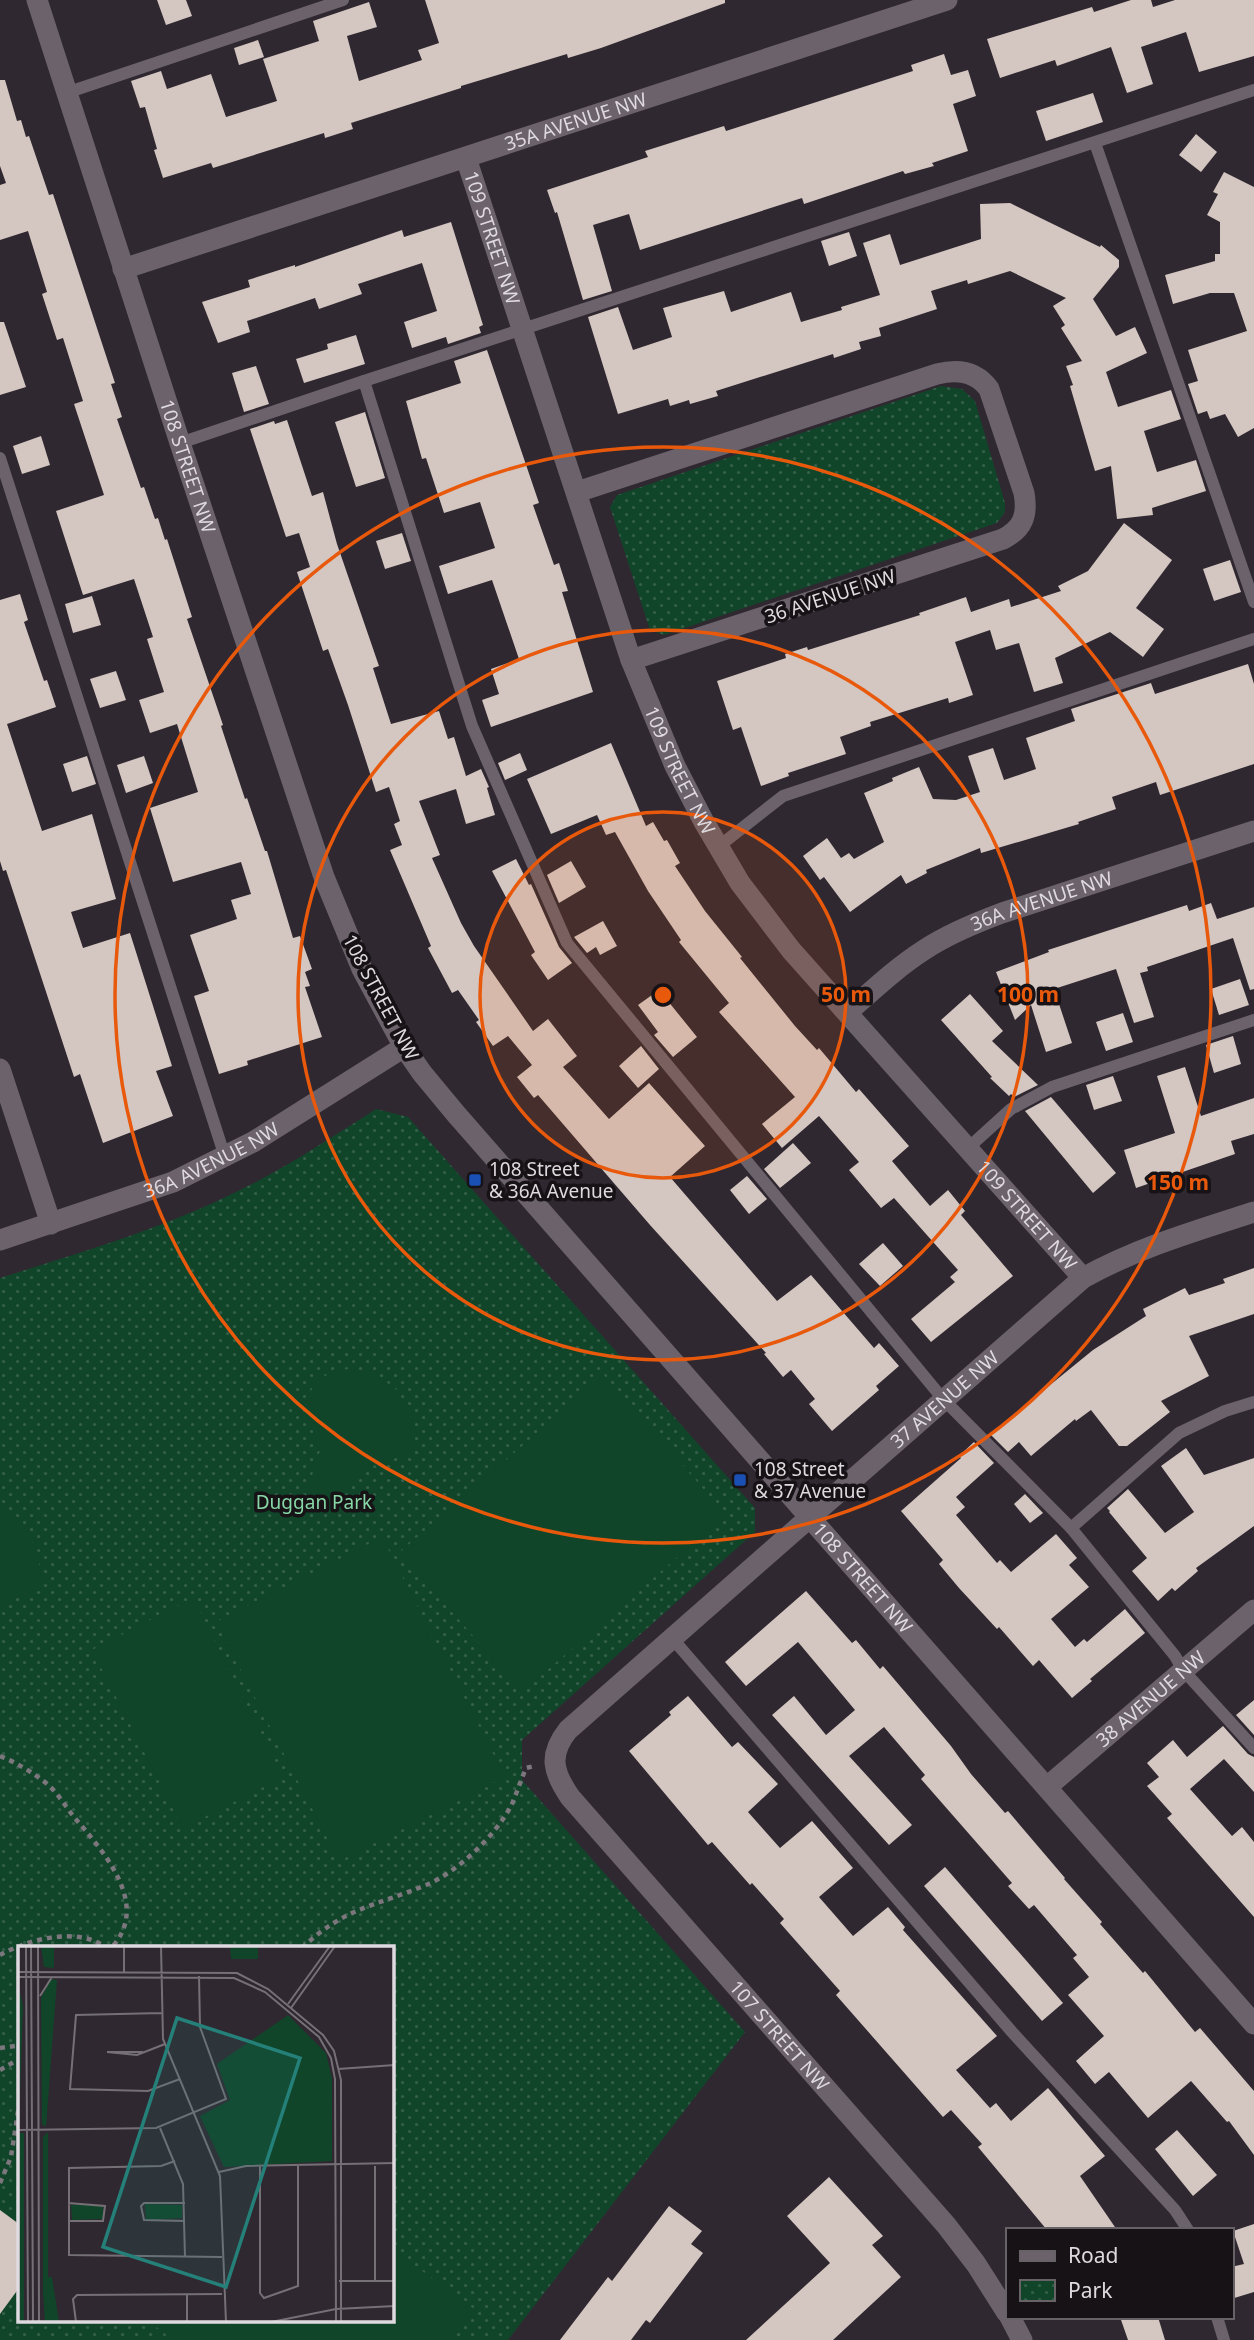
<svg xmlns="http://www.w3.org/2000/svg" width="1254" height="2340" font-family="'Noto Sans',sans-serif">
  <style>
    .park { fill: url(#park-dots); fill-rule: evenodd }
    .pitch { fill: #11452a }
    .building { fill: #d4c6c1 }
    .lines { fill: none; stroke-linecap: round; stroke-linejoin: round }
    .path { stroke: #7c767d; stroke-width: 4.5; stroke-dasharray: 5 5; stroke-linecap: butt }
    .lane { stroke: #6b626b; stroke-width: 12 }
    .street { stroke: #6b626b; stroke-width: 21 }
    .secondary { stroke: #6b626b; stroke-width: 21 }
    .ring { fill: none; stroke: #e8590c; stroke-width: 3.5 }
    .transit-dot { fill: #1a4fb4; stroke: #161216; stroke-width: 2.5 }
    .labels { text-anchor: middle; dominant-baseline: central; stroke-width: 7; stroke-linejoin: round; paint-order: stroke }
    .street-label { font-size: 19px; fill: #dfdadf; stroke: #161216 }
    .poi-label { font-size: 19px; fill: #dfdadf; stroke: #161216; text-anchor: start }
    .park-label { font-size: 19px; fill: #87d8a6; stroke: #161216 }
    .inset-road { fill: none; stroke: #756f76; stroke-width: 2 }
    .view { fill: #248079; fill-opacity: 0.15; stroke: #248079; stroke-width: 3.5 }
    .inset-edge { fill: none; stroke: #dfdadf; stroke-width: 3.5 }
    .centre { fill: #e8590c; stroke: #161216; stroke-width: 3.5 }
    .ring-label { font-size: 21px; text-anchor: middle; font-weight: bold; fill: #e8590c; stroke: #161216; stroke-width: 7; stroke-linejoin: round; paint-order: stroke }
  </style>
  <defs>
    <pattern id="park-dots" width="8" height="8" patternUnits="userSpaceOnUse" patternTransform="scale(1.75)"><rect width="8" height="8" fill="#11452a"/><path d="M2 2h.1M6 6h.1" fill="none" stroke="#335f48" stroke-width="1.8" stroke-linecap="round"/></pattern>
  </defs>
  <rect width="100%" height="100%" fill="#2f2830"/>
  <!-- park -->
  <g class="park">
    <polygon points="941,386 962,389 975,401 1005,503 1005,512 997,523 664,635 650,630 610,507 617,495"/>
    <path d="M376,1109L408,1117L755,1508V1532L522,1740V1780L745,2032L508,2340H0V1278C82,1252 165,1228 242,1189C289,1166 332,1137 376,1109ZM19,1948H392V2321H19Z"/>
  </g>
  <!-- pitch -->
  <g class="pitch">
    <polygon points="348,1369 371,1371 397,1390 410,1412 416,1450 359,1471 342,1500 322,1501 308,1488 320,1451 303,1401 321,1377"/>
    <polygon points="604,1375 726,1515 522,1692 400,1552"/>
    <polygon points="0,1510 24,1528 37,1550 43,1587 0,1603"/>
    <polygon points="382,1537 505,1777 339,1861 216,1622"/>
    <polygon points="193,1598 283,1777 183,1828 92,1650"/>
    <polygon points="392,2249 474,2309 452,2340 174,2340 148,2321 392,2321"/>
  </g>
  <!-- building -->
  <g class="building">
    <polygon points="157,0 186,0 192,16 166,25"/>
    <polygon points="425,0 725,0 725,3 601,48 568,58 567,54 461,86 461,88 351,123 353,129 325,138 324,133 213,168 211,163 163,178 154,150 157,149 145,107 140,108 131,81 161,71 167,89 211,74 226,117 277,101 263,59 319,41 313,21 369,2 377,27 347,36 359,81 422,60 418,50 439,43"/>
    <polygon points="1131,0 1151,0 1153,7 1175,0 1254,0 1254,56 1199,72 1186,32 1141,47 1153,84 1127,93 1111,47 1057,66 1055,60 1000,78 987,39 1092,7 1094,12"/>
    <polygon points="258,40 264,57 239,65 234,48"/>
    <polygon points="944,54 951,75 968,70 976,96 953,104 968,151 932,163 934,166 905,174 903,171 804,204 802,198 640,250 629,214 593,225 612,291 583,300 557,212 555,213 547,190 648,157 645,151 724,126 726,131 913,71 911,65"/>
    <polygon points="0,80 5,80 17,121 21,120 26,137 29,136 49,195 53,194 115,383 111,384 122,417 117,419 141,488 144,487 155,519 158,518 165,540 167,539 192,617 187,619 223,725 221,726 245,799 247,798 265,851 267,851 293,938 300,936 312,969 305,972 310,986 305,987 322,1037 247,1061 248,1065 219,1074 194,996 209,991 190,935 237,919 231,900 251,894 241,862 173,882 150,808 198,792 177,724 150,733 139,700 164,692 147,639 153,637 134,579 83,595 56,511 104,495 74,404 83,401 63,338 57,340 42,294 47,292 28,231 0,240 0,185 6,183 0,166"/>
    <polygon points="1093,93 1103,122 1046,141 1036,111"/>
    <polygon points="1196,134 1217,152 1201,172 1179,155"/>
    <polygon points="1224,172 1254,187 1254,428 1238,437 1225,414 1210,419 1207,411 1198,414 1188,384 1198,381 1188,350 1247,331 1234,293 1210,293 1173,304 1165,275 1215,261 1215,254 1220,254 1220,222 1207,215 1218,194 1213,192"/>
    <polygon points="1010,203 1100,247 1101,245 1119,260 1119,267 1093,299 1116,336 1135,327 1147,353 1106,372 1118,407 1171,390 1181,419 1144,431 1157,472 1196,460 1206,491 1152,508 1153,515 1117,519 1111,466 1095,471 1070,386 1073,385 1066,366 1082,361 1061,328 1065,325 1053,306 1066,298 1010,271 968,284 967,280 931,291 937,309 879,328 881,336 859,342 861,349 834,358 833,354 716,391 718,396 690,404 689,400 670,406 668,399 618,414 588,317 618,307 633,350 672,337 663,308 724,291 731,312 791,292 801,322 842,310 841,307 880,295 863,243 890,234 900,265 981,239 980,204"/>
    <polygon points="451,222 483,325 479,327 481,333 448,344 446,337 412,348 404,322 437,311 422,263 358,284 362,294 319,309 315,298 247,321 250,332 218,343 202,302 250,287 248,280 295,265 295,267 402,230 404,237"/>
    <polygon points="849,232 857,256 829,266 821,241"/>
    <polygon points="0,322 4,322 26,387 0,395"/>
    <polygon points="356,335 365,364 304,383 296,359 328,349 327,344"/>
    <polygon points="487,350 539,503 533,505 554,565 559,563 568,591 562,592 593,692 491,727 482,700 499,694 491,669 519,659 492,580 448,594 439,566 495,548 480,502 444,513 426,458 422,459 406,401 461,383 454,361"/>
    <polygon points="256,366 269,404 244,412 232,373"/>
    <polygon points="365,412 385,478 356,487 335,422"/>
    <polygon points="287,420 312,496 323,492 337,544 379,666 373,668 391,724 439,711 448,739 454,737 466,776 481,769 489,787 487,788 495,815 466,824 456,789 419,801 440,855 432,858 461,923 474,946 533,1031 548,1019 577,1056 563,1067 609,1119 649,1083 705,1146 670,1177 777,1301 811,1275 874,1348 879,1343 899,1366 876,1386 879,1390 832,1431 809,1404 815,1399 791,1370 783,1377 764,1354 766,1353 650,1225 538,1095 534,1098 517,1077 532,1065 508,1036 493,1046 476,1022 479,1020 458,990 452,993 428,948 431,946 390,850 402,845 394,824 400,821 389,787 376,792 348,705 328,649 323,651 297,572 310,567 299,533 286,537 250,429 274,421 275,424"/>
    <polygon points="41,436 50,465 22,474 13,446"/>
    <polygon points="1124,523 1172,560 1136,608 1164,629 1143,657 1110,632 1055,658 1063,683 1034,692 1019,643 996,650 990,630 955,642 973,695 949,703 948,698 870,722 871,726 840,737 846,754 788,773 789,776 761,786 741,727 733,730 717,681 786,658 785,654 807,647 808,650 920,615 919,613 966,597 971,612 1009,599 1011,607 1061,591 1058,586 1088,571"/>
    <polygon points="402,533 411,561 385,569 376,541"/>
    <polygon points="1230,560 1241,592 1214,601 1203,569"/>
    <polygon points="20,594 28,620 24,622 44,681 47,680 56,707 7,724 42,831 92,814 116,899 71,912 83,948 130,933 172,1066 156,1071 173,1116 103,1143 80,1074 74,1077 6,870 3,871 0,861 0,600"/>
    <polygon points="92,596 101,625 73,633 65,604"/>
    <polygon points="1248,664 1254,684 1254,764 1160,795 1156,782 1112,797 1116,809 1078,822 1079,824 981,853 980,848 926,870 927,873 906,884 901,875 850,912 824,877 820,880 803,856 827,838 841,858 849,853 854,859 884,842 864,793 893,781 892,778 919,767 933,799 956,800 980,792 968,756 993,748 1004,780 1036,769 1026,738 1075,721 1071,709 1151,683 1155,694"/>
    <polygon points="116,671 126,700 100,708 90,679"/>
    <polygon points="611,743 646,826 653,822 664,841 667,840 680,863 675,866 705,911 742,957 740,958 795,1026 817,1050 819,1048 856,1092 859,1089 909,1146 892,1161 930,1206 948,1190 965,1211 961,1215 1013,1276 931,1342 911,1319 955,1282 950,1277 958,1270 894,1198 881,1208 849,1170 859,1162 819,1116 782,1148 762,1124 795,1097 719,1012 729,1003 679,942 681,940 648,891 615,832 606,835 597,815 551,834 527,779"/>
    <polygon points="520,753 527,770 505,780 498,763"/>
    <polygon points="87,756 96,784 72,792 63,764"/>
    <polygon points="144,756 153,783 126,793 117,765"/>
    <polygon points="516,859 529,885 531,884 559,947 572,963 548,980 531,955 535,952 492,871"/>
    <polygon points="571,861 586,887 559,903 547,875"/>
    <polygon points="1211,903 1217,919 1254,907 1254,989 1250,990 1233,938 1147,967 1148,971 1140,973 1154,1017 1134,1023 1116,969 1054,989 1072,1043 1046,1052 1031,1005 1015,1020 996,972 1049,952 1048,950 1187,905 1189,911"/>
    <polygon points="603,921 617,946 600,955 596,947 587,953 574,937"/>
    <polygon points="1240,979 1249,1005 1219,1015 1211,989"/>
    <polygon points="659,990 697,1037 673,1057 654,1035 658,1032 638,1005"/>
    <polygon points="970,994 1003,1031 992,1041 1038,1085 1014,1097 1011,1094 1009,1096 990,1078 992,1077 941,1020"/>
    <polygon points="1123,1013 1133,1042 1106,1051 1096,1022"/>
    <polygon points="1233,1036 1241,1064 1214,1073 1206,1045"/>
    <polygon points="641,1046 659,1069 638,1088 619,1066"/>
    <polygon points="1185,1067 1201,1116 1254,1098 1254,1134 1231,1141 1235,1154 1136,1188 1124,1150 1175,1133 1157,1076"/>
    <polygon points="1113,1076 1122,1101 1094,1110 1086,1085"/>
    <polygon points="1051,1097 1116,1173 1093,1193 1025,1111"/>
    <polygon points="793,1143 811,1163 780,1188 764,1169"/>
    <polygon points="747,1176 767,1199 749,1214 730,1190"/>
    <polygon points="883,1243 903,1266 880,1286 859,1264"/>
    <polygon points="1254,1268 1254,1314 1189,1336 1209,1376 1161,1401 1170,1412 1127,1446 1119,1446 1091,1410 1076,1421 1075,1419 1031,1456 1019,1442 1008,1452 990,1434 1093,1350 1146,1316 1143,1309 1185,1288 1189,1295 1225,1283 1223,1279"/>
    <polygon points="974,1442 994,1463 956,1497 965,1507 956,1515 997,1563 1000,1560 1011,1572 1056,1534 1077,1558 1069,1565 1089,1587 1051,1619 1075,1647 1084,1639 1087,1642 1125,1609 1145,1633 1090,1679 1092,1681 1072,1698 1039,1660 1033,1666 999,1627 997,1629 959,1588 939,1564 943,1560 901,1511 961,1458 959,1456"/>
    <polygon points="1186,1448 1204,1475 1254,1458 1254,1526 1196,1568 1198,1571 1175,1591 1172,1588 1158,1601 1132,1571 1147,1558 1109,1512 1110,1511 1107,1508 1128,1489 1165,1533 1194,1512 1161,1466"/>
    <polygon points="1025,1494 1043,1513 1030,1523 1014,1504"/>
    <polygon points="806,1591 852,1643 856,1640 880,1669 883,1666 951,1746 971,1774 1005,1813 1008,1811 1065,1878 1064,1879 1102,1922 1100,1924 1143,1973 1145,1971 1195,2032 1200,2028 1254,2091 1254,2155 1229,2121 1227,2122 1191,2081 1148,2118 1109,2072 1095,2084 1076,2061 1104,2036 1068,1995 1089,1977 1073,1958 1077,1955 1034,1905 1029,1909 1008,1886 1012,1883 921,1779 925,1775 884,1727 849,1756 912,1825 889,1845 772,1715 794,1696 826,1735 855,1710 798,1642 746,1686 725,1662"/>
    <polygon points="688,1696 732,1747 738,1742 778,1784 748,1812 780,1848 812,1821 853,1868 819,1897 853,1936 888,1907 905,1927 903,1930 997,2036 956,2070 990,2108 996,2103 1011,2121 1048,2088 1105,2156 1080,2176 1117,2230 1047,2230 978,2147 982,2144 951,2110 943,2117 836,1995 840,1991 780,1923 784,1919 752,1883 750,1885 712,1842 708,1845 629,1751 671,1715 669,1712"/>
    <polygon points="1254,1700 1254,1735 1236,1715"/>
    <polygon points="1223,1726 1248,1754 1254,1757 1254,1792 1224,1759 1190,1789 1232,1836 1242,1827 1254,1842 1254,1917 1167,1818 1172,1814 1147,1786 1159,1777 1147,1763 1173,1740 1187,1757"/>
    <polygon points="945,1867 1063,2003 1042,2021 924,1886"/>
    <polygon points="1177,2130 1217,2175 1193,2196 1155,2149"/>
    <polygon points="829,2177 883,2236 872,2245 901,2277 833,2340 746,2340 830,2263 787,2216"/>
    <polygon points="669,2206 702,2231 691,2244 703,2253 650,2323 646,2320 631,2340 560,2340 608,2277 612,2281"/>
    <polygon points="0,2210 19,2224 19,2288 0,2314"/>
    <polygon points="1254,2224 1254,2292 1231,2299 1231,2267 1244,2264 1233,2231"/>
    <polygon points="1120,2317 1158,2317 1165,2340 1128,2340"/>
  </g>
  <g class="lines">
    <!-- path -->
    <g class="path">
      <path d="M0,1756C17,1763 32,1772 46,1783C58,1793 65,1806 74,1817C103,1851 152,1905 111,1948"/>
      <path d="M302,1948C345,1907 376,1906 426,1885C458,1872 497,1834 512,1804C517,1792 521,1780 526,1768L534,1766"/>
      <path d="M0,1955C29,1939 78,1926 107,1948"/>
      <polyline points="0,2048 15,2046 19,2051"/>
      <polyline points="0,2070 19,2059"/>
      <polyline points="0,2183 11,2157 19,2105"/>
    </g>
    <!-- lane -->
    <g class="lane">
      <polyline points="66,93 343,0"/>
      <polyline points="1095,143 1254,602"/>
      <polyline points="364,381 1254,90"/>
      <polyline points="180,443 364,381 472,726 567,943 943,1399 1071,1528 1175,1656 1183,1670 1254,1748"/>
      <polyline points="0,458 225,1157"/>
      <polyline points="718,847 783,796 1254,639"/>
      <polyline points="967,1149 1011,1109 1052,1087 1254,1020"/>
      <polyline points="1071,1528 1179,1433 1225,1411 1254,1402"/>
      <polyline points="672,1638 1012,2032 1175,2210 1188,2230"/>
      <polyline points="1217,2317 1224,2340"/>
    </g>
    <!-- street -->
    <g class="street">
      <path id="s1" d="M37,0L180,443L324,877L362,969L404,1047"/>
      <path id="s2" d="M466,158L631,660L675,766L704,822L740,883L791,950L1083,1278"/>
      <path id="s3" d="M123,269L947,0"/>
      <path d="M577,492L937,374C957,369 976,371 989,389L1024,493C1028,515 1023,529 1003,539L631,660"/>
      <path id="s4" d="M848,1012C873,990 896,968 924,950C948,934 975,923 1002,913L1254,831"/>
      <polyline points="0,1069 51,1224"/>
      <path id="s5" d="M809,1518L568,1730C548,1755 553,1772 570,1797L946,2225L976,2264L1007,2313"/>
      <path id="s6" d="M1047,1787L1254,1610"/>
      <polyline points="1010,2317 1022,2340"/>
    </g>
    <!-- secondary -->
    <g class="secondary">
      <path id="s7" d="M0,1240L173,1182L253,1142L404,1047L422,1073L456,1114L1254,2024"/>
      <path id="s8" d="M809,1518L1083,1278C1137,1248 1195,1231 1254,1212"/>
    </g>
  </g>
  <!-- distance rings -->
  <circle cx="663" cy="995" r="183" fill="#e8590c" fill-opacity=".12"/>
  <g class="ring">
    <circle cx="663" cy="995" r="183"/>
    <circle cx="663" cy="995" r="365"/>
    <circle cx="663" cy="995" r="548"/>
  </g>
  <!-- markers -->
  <g class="transit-dot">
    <rect x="468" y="1173" width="14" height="14" rx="3.5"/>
    <rect x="733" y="1473" width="14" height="14" rx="3.5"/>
  </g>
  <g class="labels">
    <!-- street labels -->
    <g class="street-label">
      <text stroke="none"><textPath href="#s3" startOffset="476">35A AVENUE NW</textPath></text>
      <text stroke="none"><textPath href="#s2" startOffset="84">109 STREET NW</textPath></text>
      <text stroke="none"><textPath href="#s1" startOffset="490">108 STREET NW</textPath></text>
      <text transform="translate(830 596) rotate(-18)">36 AVENUE NW</text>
      <text stroke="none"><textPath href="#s2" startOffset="649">109 STREET NW</textPath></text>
      <text stroke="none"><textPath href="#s4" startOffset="226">36A AVENUE NW</textPath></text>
      <text transform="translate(381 997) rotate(62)">108 STREET NW</text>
      <text stroke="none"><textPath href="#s7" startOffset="226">36A AVENUE NW</textPath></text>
      <text stroke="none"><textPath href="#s2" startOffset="1216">109 STREET NW</textPath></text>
      <text stroke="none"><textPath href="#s8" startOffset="180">37 AVENUE NW</textPath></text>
      <text stroke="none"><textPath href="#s7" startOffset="1152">108 STREET NW</textPath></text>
      <text stroke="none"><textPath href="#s6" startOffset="136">38 AVENUE NW</textPath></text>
      <text stroke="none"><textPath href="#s5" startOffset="712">107 STREET NW</textPath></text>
    </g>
    <!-- poi labels -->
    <g class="poi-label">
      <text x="489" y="1169">108 Street<tspan x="489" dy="22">&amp; 36A Avenue</tspan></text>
      <text x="754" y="1469">108 Street<tspan x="754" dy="22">&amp; 37 Avenue</tspan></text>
    </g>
    <!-- park labels -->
    <g class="park-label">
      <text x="314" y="1502">Duggan Park</text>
    </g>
  </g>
  <!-- overview -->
  <g transform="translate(18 1946)">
    <rect width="376" height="376" fill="#2f2830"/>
    <path d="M33,33L39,34L28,181L24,178L23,52ZM0,37L5,60L1,180L2,114ZM30,186V331H34L41,376H27L25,346V191ZM0,187H6V376H0Z" fill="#11452a"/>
    <path d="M23,0H36V22L26,21ZM270,69L308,107L314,132V215L206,221L182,170L212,154L199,118ZM127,258L164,259V272L128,274ZM53,259H85V273L54,274Z" fill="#11452a"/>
    <path d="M212,0H240V13H213ZM252,88L272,116L255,128L235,100ZM234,148L238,176L219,179L215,151ZM210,159L218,177L192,187L185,170Z" fill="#11452a"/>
    <path class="inset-road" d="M8,0L10,376M13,0L15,376M20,0L21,376M106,0V27M143,0L145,93L202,230L208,376M0,26L219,27L250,43L305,89L316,105L323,134V376M0,31L216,32L247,46L301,91L313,112L317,133L318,376M22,50L34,31M270,58L312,0M273,62L317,0M144,67L58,69L52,143L130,145L162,133M125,106H89L119,109L147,98M320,123L377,119M142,182L165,238L167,311M0,184L138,182L208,153L182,81L181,30M157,215L143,220L51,222V309L204,311M242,220V347L246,352L280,340V220M201,226L228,220L377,217M50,257L87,260L85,275H50M167,275L126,274L123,260L126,257H167M321,335H377M357,335V220M169,349V376M58,376L55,353L59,349L204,348M253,376L318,363L377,360"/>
    <path class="view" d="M159,72L282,112L208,341L85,301Z"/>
    <rect width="376" height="376" class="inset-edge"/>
  </g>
  <circle cx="663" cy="995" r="10" class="centre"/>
  <g class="ring-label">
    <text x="846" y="1002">50 m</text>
    <text x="1028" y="1002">100 m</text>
    <text x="1178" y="1190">150 m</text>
  </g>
  <!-- legend -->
  <rect x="1006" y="2228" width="228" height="91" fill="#161216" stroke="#666266" stroke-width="2"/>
  <rect x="1020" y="2251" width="35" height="10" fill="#6b626b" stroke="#666266" stroke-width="2"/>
  <text x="1068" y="2263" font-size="21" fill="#dfdadf">Road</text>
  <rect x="1020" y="2280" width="35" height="21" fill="url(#park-dots)" stroke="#666266" stroke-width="2"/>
  <text x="1068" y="2298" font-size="21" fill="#dfdadf">Park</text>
</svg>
